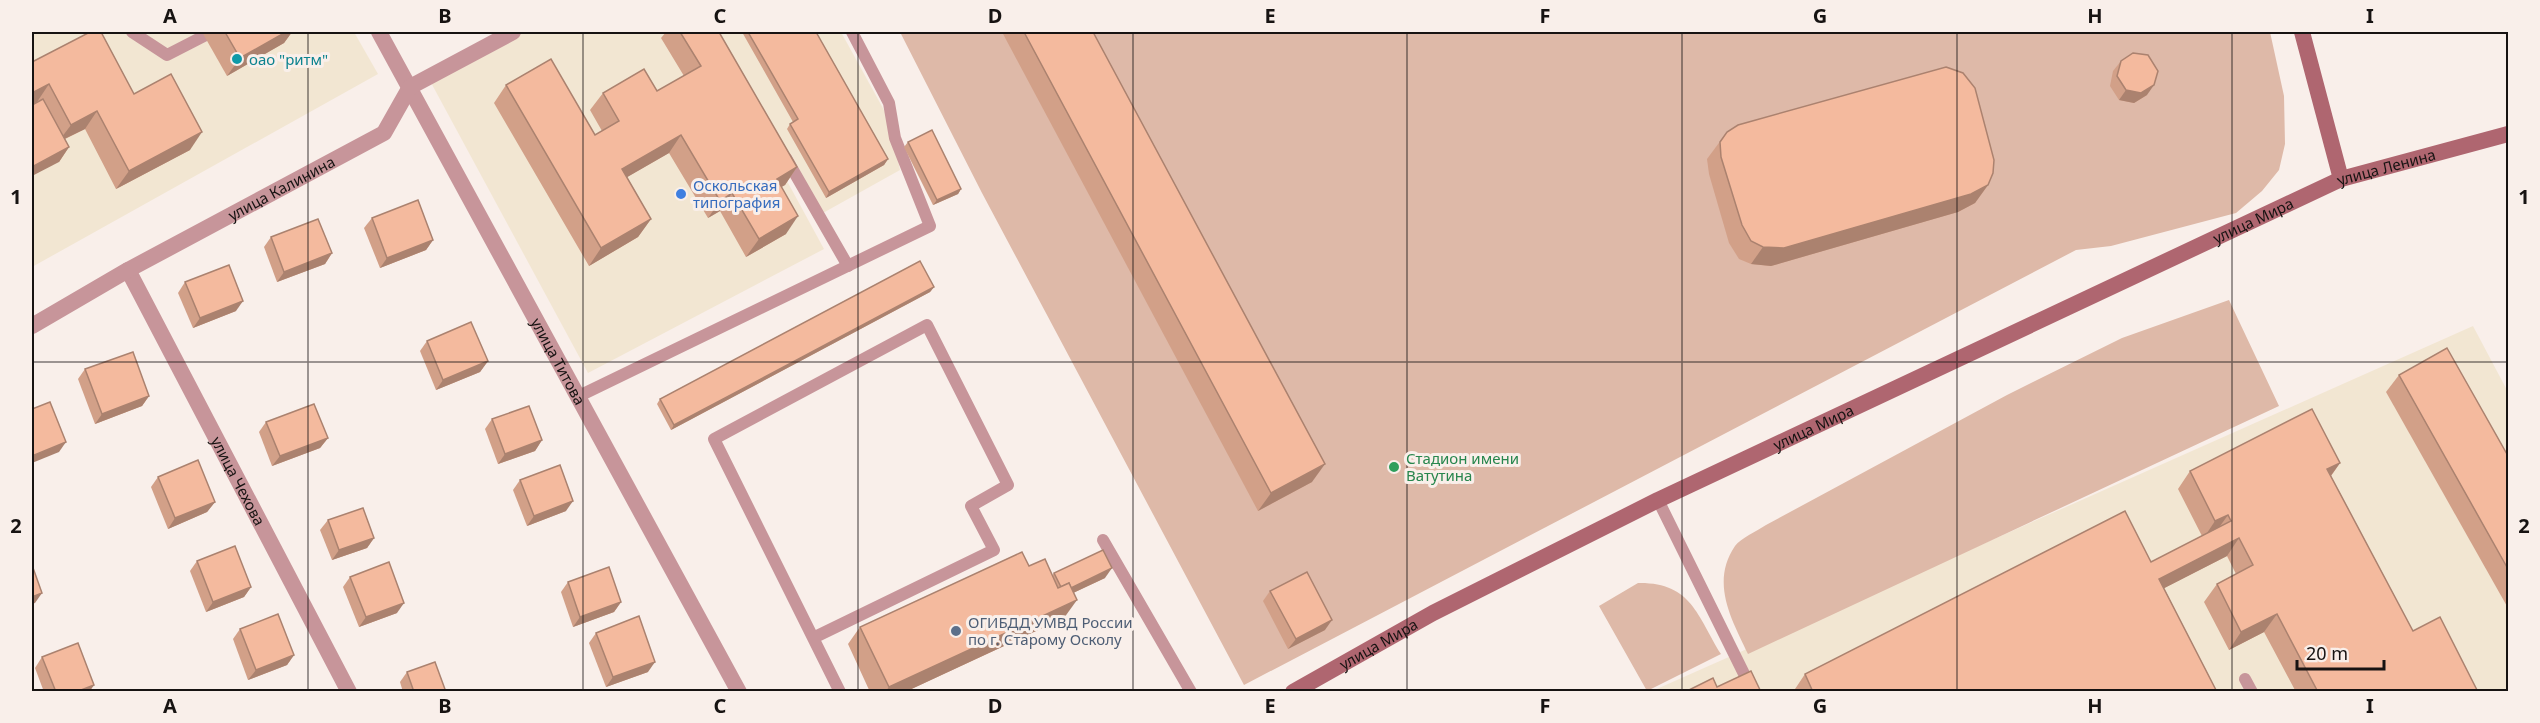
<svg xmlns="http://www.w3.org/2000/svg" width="2540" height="723" font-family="'Noto Sans',sans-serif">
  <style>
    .industrial { fill: #f2e6d2 }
    .green { fill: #deb9a8 }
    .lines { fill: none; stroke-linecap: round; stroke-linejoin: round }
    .service { stroke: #c7959a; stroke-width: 12 }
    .minor { stroke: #c7959a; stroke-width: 16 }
    .secondary { stroke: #af6670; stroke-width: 16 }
    .wall { fill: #d2a088 }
    .shaded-wall { fill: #ab826f }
    .building { fill: #f4ba9e; stroke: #ab826f; stroke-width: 1.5 }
    .grid { fill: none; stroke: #171312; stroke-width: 1.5; stroke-opacity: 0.55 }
    .culture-dot { fill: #0f9aa8; stroke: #f9efea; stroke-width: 2 }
    .shop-dot { fill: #3f7fe0; stroke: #f9efea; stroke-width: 2 }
    .leisure-dot { fill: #2e9e5b; stroke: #f9efea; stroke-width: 2 }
    .service-dot { fill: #5c6f8a; stroke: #f9efea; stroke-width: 2 }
    .labels { text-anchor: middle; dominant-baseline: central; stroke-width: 6; stroke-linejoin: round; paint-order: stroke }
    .culture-label { font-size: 15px; fill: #0d838f; stroke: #f9efea; text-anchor: start }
    .street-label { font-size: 15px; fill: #171312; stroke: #f9efea }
    .shop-label { font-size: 15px; fill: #366cbe; stroke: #f9efea; text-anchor: start }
    .leisure-label { font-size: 15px; fill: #27864d; stroke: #f9efea; text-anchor: start }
    .service-label { font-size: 15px; fill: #4e5e75; stroke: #f9efea; text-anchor: start }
    .neatline { fill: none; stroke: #171312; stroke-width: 2 }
    .grid-label { font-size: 20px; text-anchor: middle; font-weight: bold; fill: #171312 }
  </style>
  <rect width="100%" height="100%" fill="#f9efea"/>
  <!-- industrial -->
  <g class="industrial">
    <polygon points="32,32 354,32 378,74 32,267"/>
    <polygon points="516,32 706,32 824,249 588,373 429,79"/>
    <polygon points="712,32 841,32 890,121 900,170 814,218"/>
    <polygon points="2473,326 2508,392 2508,691 1650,692"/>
  </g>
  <!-- green -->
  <g class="green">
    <polygon points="900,32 2270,32 2284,96 2285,144 2279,170 2262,191 2236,213 2111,246 2076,250 1244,685 982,193"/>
    <path d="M2229,300L2279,406L1748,654C1732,620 1710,583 1735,546C1741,538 1757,531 1766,525L2007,395L2122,338Z"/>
    <path d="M1638,583C1691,582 1697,615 1721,654L1647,691L1599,606Z"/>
  </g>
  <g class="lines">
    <!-- service -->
    <g class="service">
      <polyline points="132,32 167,55 204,36"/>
      <polyline points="786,158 848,266"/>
      <polyline points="577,397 930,226 895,138 889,103 852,32"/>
      <polyline points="1658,500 1753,692"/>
      <polyline points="1103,540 1191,692"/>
      <polyline points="813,638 994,550 971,506 1008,485 927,325 714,439 840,692"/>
      <polyline points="2245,679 2252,692"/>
    </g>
    <!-- minor -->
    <g class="minor">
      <path id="s1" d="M379,32L739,692"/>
      <path id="s2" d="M128,270L349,692"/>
      <path id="s3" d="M32,326L128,270L384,133L410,87L513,32"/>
    </g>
    <!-- secondary -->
    <g class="secondary">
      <polyline points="2302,32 2341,179"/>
      <path id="s4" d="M1293,692L1433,613L1658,500L2341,179L2508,134"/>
    </g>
  </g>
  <!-- wall -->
  <g class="wall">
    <polygon points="202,32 292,32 284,43 227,76"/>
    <polygon points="666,32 719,32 797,167 785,185 781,187 786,234 746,257 720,211 708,218 669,153 627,177 651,219 638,237 589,266 494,103 506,85 595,135 602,131 590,110 603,93 657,91 684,76 661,38"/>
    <polygon points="742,32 816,32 888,159 884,165 826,198 787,129 790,124 793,122"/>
    <polygon points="1002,32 1093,32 1312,482 1258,511"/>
    <polygon points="2121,61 2147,95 2134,103 2119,100 2110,86 2113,71"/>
    <polygon points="32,62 134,94 190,150 116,189 85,129 65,139 69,147 59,162 37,102"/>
    <polygon points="1727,132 1988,185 1975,203 1958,212 1771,266 1751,264 1739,259 1729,243 1709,174 1707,159"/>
    <polygon points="908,142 961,189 958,194 933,205 904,147"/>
    <polygon points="372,218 433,240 426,250 380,268 364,228"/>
    <polygon points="271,237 332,253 325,264 277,282 264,247"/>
    <polygon points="185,282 236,311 193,328 178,293"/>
    <polygon points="934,287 930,292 671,430 657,404 660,399"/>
    <polygon points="427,341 488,361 480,372 436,390 420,351"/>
    <polygon points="85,369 149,396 142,406 95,424 78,379"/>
    <polygon points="2399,375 2508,456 2508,608 2386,392"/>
    <polygon points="492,419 542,440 535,451 498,464 485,429"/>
    <polygon points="266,422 328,438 320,448 272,466 259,432"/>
    <polygon points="2340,463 2331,476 2413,631 2478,692 2296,692 2264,632 2229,650 2204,602 2217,584 2236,574 2227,556 2164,588 2217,692 1793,692 1805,674 2151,562 2202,536 2178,489 2190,471"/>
    <polygon points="158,477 215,502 207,512 168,529 151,487"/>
    <polygon points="520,480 566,511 527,526 513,490"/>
    <polygon points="328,520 374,538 367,548 332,560 320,530"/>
    <polygon points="197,561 251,587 244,597 206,612 190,571"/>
    <polygon points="1029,566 1052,576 1054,573 1105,578 1073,593 1064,618 905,692 870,692 848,644 860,627"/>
    <polygon points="350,577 397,613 359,627 343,587"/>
    <polygon points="568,582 621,602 614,612 573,627 561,592"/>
    <polygon points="1270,591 1325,630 1288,649 1263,601"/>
    <polygon points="240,629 294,655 287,665 248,680 233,639"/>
    <polygon points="596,633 648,672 606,687 589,643"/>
    <polygon points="42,657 94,685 89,692 44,692 35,668"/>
    <polygon points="407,672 446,692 403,692 400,682"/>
  </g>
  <!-- shaded-wall -->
  <g class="shaded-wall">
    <polygon points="286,32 292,32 284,43 227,76 240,58"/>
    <polygon points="49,84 37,102 32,105 32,93"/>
    <polygon points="2154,85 2147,95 2134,103 2119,100 2126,90"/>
    <polygon points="97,111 85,129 58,142 71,125"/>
    <polygon points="202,132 190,150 116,189 129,171"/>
    <polygon points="681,135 669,153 610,187 622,169"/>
    <polygon points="69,147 59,162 32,176 32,167"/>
    <polygon points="888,159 884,165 826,198 829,192"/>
    <polygon points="797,167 785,185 764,197 777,179"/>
    <polygon points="1988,185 1975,203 1958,212 1771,266 1751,264 1763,247"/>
    <polygon points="961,189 958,194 933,205 937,200"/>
    <polygon points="732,193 720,211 708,218 720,201"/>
    <polygon points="798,216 786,234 746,257 759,239"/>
    <polygon points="651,219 638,237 589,266 601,248"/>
    <polygon points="433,240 426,250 380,268 387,258"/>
    <polygon points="332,253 325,264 277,282 284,272"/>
    <polygon points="934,287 930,292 671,430 674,425"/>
    <polygon points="243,301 236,311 193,328 200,318"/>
    <polygon points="488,361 480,372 436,390 443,380"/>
    <polygon points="149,396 142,406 95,424 102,414"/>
    <polygon points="328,438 320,448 272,466 280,456"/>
    <polygon points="542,440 535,451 498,464 505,454"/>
    <polygon points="66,442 59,452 32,463 32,456"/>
    <polygon points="2340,463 2327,481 2327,469"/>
    <polygon points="1325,464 1312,482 1258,511 1271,493"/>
    <polygon points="573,501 566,511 527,526 534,516"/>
    <polygon points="215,502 207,512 168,529 175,518"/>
    <polygon points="2228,515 2215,533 2203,539 2215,521"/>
    <polygon points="374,538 367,548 332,560 339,550"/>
    <polygon points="2239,538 2227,556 2147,597 2159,579"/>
    <polygon points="1112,568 1105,578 1056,601 1063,591"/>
    <polygon points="251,587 244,597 206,612 213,602"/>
    <polygon points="42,593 35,603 32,604 32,597"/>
    <polygon points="1077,600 1064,618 905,692 885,692 889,687"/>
    <polygon points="621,602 614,612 573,627 580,617"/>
    <polygon points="404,603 397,613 359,627 366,617"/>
    <polygon points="2277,614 2264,632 2229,650 2241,632"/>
    <polygon points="1332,620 1325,630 1288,649 1296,639"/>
    <polygon points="294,655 287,665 248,680 256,670"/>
    <polygon points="655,662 648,672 606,687 613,677"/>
    <polygon points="94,685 89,692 76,692"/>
  </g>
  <!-- building -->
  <g class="building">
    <polygon points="90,32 101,32 134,94 171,74 202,132 129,171 97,111 71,125 49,84 32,93 32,62"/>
    <polygon points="225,32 286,32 240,58"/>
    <polygon points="680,32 719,32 797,167 777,179 798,216 759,239 732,193 720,201 681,135 622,169 651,219 601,248 506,85 551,59 595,135 619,121 603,93 644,69 657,91 701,66"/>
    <polygon points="748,32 816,32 888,159 829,192 790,124 798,119"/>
    <polygon points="1024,32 1093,32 1325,464 1271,493"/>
    <polygon points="2133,53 2148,55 2158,71 2154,85 2141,93 2126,90 2117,76 2121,61"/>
    <polygon points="1946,67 1963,73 1975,88 1994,160 1993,173 1988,185 1971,194 1784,248 1763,247 1751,241 1742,225 1721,157 1720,142 1727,132 1738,125"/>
    <polygon points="43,99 69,147 32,167 32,105"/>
    <polygon points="932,130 961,189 937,200 908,142"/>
    <polygon points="418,200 433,240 387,258 372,218"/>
    <polygon points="318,219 332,253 284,272 271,237"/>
    <polygon points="920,261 934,287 674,425 660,399"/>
    <polygon points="229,265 243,301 200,318 185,282"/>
    <polygon points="471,322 488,361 443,380 427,341"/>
    <polygon points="2447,348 2508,456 2508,569 2399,375"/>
    <polygon points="133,352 149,396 102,414 85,369"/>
    <polygon points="50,402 66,442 32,456 32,409"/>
    <polygon points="314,404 328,438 280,456 266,422"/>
    <polygon points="529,406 542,440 505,454 492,419"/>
    <polygon points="2312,409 2340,463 2327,469 2413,631 2440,617 2478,692 2318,692 2277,614 2241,632 2217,584 2253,565 2239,538 2159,579 2217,692 1813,692 1805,674 2125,511 2151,562 2231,521 2228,515 2215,521 2190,471"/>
    <polygon points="198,460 215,502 175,518 158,477"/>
    <polygon points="560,465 573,501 534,516 520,480"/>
    <polygon points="363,508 374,538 339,550 328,520"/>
    <polygon points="235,546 251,587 213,602 197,561"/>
    <polygon points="1103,550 1112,568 1071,588 1069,583 1061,587 1054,573"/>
    <polygon points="1022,552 1029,566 1045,559 1058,588 1069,583 1077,600 889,687 860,627"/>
    <polygon points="389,562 404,603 366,617 350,577"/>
    <polygon points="32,565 42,593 32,597"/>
    <polygon points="609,567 621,602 580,617 568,582"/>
    <polygon points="1307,572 1332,620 1296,639 1270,591"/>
    <polygon points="278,614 294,655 256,670 240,629"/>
    <polygon points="639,616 655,662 613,677 596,633"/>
    <polygon points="78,643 94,685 76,692 56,692 42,657"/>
    <polygon points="435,662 446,692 414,692 407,672"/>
    <polygon points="1751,671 1761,692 1685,692 1713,678 1717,687"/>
  </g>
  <!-- grid -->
  <path class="grid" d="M308,32V692M583,32V692M858,32V692M1133,32V692M1407,32V692M1682,32V692M1957,32V692M2232,32V692M32,362H2508"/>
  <!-- markers -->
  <circle class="culture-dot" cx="237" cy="59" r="6"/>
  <circle class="shop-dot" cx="681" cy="194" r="6"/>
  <circle class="leisure-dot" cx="1394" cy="467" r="6"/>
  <circle class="service-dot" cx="956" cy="631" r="6"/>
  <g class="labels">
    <!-- culture labels -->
    <g class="culture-label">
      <text x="249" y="59">оао "ритм"</text>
    </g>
    <!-- street labels -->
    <g class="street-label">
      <text stroke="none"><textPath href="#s4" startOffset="1214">улица Ленина</textPath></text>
      <text stroke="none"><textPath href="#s3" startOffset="285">улица Калинина</textPath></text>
      <text stroke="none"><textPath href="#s4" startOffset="1070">улица Мира</textPath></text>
      <text stroke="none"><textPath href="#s1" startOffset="375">улица Титова</textPath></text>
      <text stroke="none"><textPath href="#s4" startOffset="584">улица Мира</textPath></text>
      <text stroke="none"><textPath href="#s2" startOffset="238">улица Чехова</textPath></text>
      <text stroke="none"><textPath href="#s4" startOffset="98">улица Мира</textPath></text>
    </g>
    <!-- shop labels -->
    <g class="shop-label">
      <text x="693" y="185">Оскольская<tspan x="693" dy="17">типография</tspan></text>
    </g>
    <!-- leisure labels -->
    <g class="leisure-label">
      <text x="1406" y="458">Стадион имени<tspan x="1406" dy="17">Ватутина</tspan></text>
    </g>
    <!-- service labels -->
    <g class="service-label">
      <text x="968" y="622">ОГИБДД УМВД России<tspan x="968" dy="17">по г. Старому Осколу</tspan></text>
    </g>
  </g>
  <!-- border -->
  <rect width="2540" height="723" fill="none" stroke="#f9efea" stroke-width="66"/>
  <!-- scale -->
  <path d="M2297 660v9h87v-9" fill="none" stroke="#171312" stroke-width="3"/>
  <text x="2306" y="660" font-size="18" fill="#171312" stroke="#f9efea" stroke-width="4.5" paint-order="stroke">20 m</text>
  <rect x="33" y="33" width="2474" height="657" class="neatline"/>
  <g class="grid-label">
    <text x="170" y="23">A</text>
    <text x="445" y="23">B</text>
    <text x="720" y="23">C</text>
    <text x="995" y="23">D</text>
    <text x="1270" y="23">E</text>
    <text x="1545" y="23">F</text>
    <text x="1820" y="23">G</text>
    <text x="2095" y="23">H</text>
    <text x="2370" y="23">I</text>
    <text x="16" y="204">1</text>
    <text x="2524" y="204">1</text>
    <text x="16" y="533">2</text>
    <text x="2524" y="533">2</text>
    <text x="170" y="713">A</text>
    <text x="445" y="713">B</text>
    <text x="720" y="713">C</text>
    <text x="995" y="713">D</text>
    <text x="1270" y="713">E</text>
    <text x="1545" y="713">F</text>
    <text x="1820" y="713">G</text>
    <text x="2095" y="713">H</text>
    <text x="2370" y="713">I</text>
  </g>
</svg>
